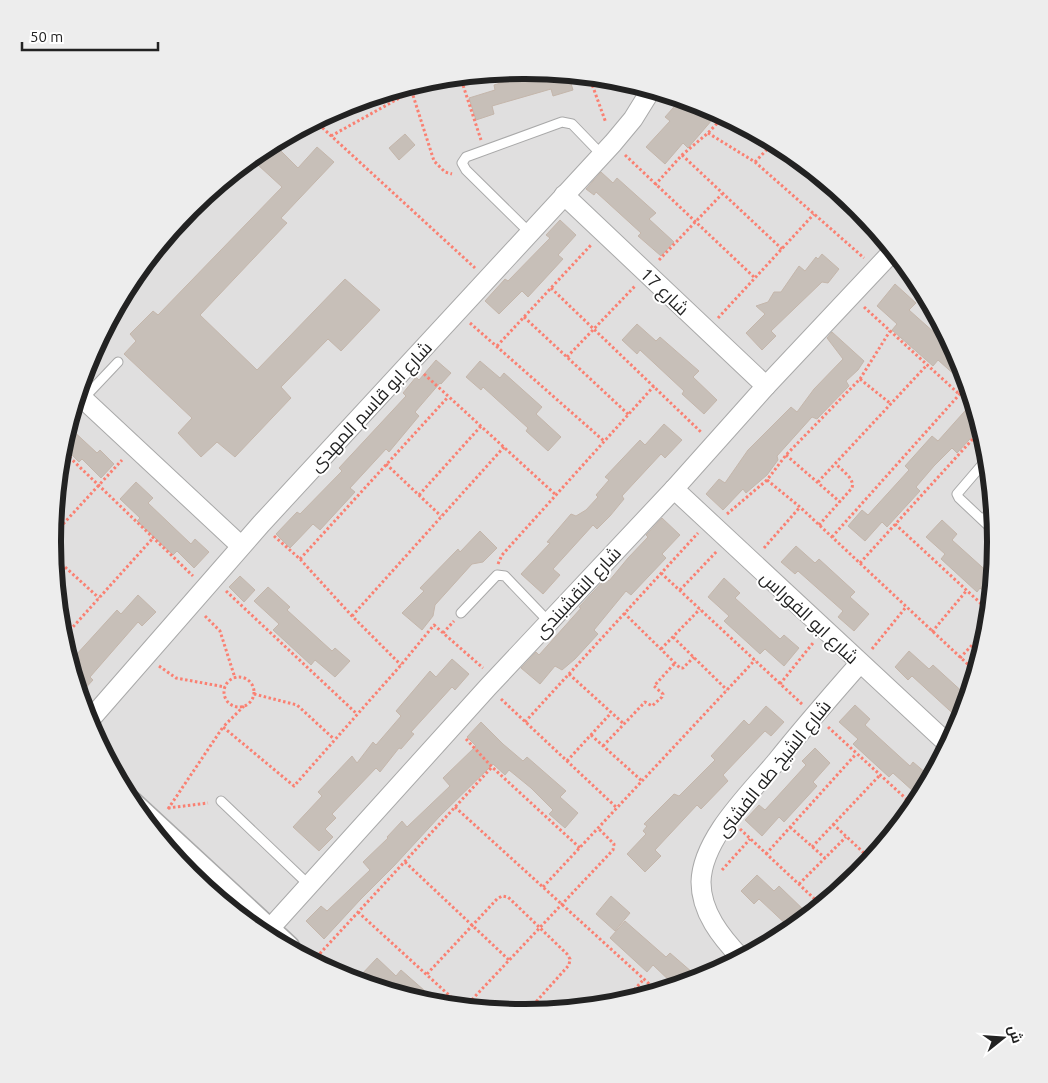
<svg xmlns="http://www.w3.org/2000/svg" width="1048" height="1083" font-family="Ubuntu,Cairo,sans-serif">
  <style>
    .residential { fill: #e0dfdf }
    .building { fill: #c7bfb8; stroke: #c4b6ab }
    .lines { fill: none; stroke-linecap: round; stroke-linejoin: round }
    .service-casing { stroke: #a9a9a9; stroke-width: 11 }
    .minor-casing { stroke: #a9a9a9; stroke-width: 21 }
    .tertiary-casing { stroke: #a9a9a9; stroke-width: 25 }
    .path { stroke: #fa8072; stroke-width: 3; stroke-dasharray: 2.5 2.5; stroke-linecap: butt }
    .service { stroke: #fff; stroke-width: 9 }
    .minor { stroke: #fff; stroke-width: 19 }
    .tertiary { stroke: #fff; stroke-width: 22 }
    .labels { text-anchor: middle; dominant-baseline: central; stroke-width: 4; stroke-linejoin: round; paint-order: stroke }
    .street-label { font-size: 18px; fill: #222; stroke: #fff }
    .rim { fill: none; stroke: #222; stroke-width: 6 }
  </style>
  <rect width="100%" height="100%" fill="#f2efe9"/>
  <!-- residential -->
  <circle class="residential" cx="524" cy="541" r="470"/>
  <!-- building -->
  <g class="building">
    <polygon points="539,71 568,74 573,90 553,96 551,89 492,106 494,114 476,120 469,98 495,90 494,85"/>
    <polygon points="681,99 705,106 718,113 688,148 683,143 665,164 646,147 670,121 665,117"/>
    <polygon points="405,134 415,145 399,160 389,148"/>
    <polygon points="276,146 298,168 317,147 334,162 281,218 287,223 200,315 257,370 345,279 380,310 341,351 328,339 281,387 291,398 235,457 217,442 201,457 178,433 192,418 124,354 136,341 130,334 153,311 158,315 282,187 258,165"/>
    <polygon points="601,172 613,183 617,178 656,213 649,219 674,242 661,256 638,236 641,233 596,192 594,195 586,189"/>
    <polygon points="560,220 576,235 558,255 563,259 528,297 522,291 499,314 485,301 505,279 508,281 550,238 546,235"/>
    <polygon points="822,254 839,269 828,283 822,282 771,331 776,336 762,350 746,333 765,314 756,306 768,302 774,292 781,292 799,266 805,271 816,257 818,259"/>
    <polygon points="895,284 916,303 909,310 954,350 960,361 967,386 938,360 933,366 892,330 897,324 877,306"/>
    <polygon points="637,324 656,341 660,337 699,371 693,377 717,400 704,414 682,394 684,391 640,350 637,354 622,340"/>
    <polygon points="832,332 864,361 858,370 846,381 849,386 817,419 812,417 777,456 778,460 767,475 746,493 743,489 723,510 706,494 719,479 725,483 748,450 791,407 797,412 814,389 843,359 827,338"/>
    <polygon points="436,360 451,373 441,384 440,383 415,412 419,416 389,452 386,449 350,488 355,492 320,530 313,524 290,548 276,534 297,512 300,514 342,471 339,468 406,396 403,393 416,377 419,380"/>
    <polygon points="480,361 500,378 504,373 542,407 536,414 561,437 548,451 526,431 528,428 483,387 481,390 466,377"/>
    <polygon points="972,403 980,428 957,453 952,448 934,466 916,487 920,491 887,527 882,522 865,541 848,526 862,510 868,515 909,470 905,466 932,436 938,441"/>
    <polygon points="664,424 682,440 665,458 661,454 622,496 624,499 610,516 597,529 593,525 553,569 560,575 543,594 521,574 550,543 547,542 571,514 576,516 586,510 598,497 596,495 609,480 605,477 640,440 645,445"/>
    <polygon points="69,427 97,453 100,450 114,464 101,478 82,459 79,462 63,446"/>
    <polygon points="136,482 153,498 148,503 191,544 195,539 209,552 194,568 177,551 173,555 137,521 140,518 120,499"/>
    <polygon points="662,518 680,535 662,554 666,558 631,595 626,591 594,630 598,634 575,659 562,670 555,666 540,684 521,668 536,652 539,655 581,608 579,607 606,578 609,581 628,558 648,537 646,535"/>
    <polygon points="942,520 957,534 952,540 992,576 990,597 980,588 977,592 941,559 945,554 926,537"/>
    <polygon points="480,531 497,548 483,562 472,564 435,605 433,616 422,630 402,613 424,591 420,588 458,549 460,552"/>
    <polygon points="796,546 815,563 819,559 855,592 850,597 869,614 854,631 838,617 843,611 798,571 795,574 781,562"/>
    <polygon points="240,576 255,590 244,602 229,587"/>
    <polygon points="724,578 740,593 735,598 780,639 784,635 799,648 784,666 765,649 760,654 724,621 729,616 708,597"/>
    <polygon points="268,587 290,607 287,610 332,651 335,648 350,661 335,677 315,660 311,665 273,630 279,624 254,601"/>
    <polygon points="138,595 156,612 142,626 138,622 90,677 93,680 80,694 69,658 76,664 80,659 76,655 117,610 121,614"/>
    <polygon points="909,651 929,669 933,665 967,696 960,720 912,676 908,680 895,667"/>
    <polygon points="452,659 469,674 455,690 452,687 411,732 414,734 401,749 399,748 380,772 376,768 332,814 336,818 325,829 333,837 319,851 293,827 322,796 318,792 352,756 357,763 373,742 376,745 401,716 396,711 430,671 436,677"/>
    <polygon points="855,705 870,719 865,725 910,766 913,762 927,774 913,791 893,773 889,777 853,744 858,739 839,722"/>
    <polygon points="766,706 784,722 771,736 765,731 723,775 728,781 701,809 697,805 655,850 661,856 645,872 627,854 646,834 643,831 647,826 644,824 674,794 679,796 715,760 711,756 744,720 749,725"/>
    <polygon points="481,722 503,744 523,761 527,757 566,791 560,797 578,813 565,828 549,814 553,810 531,788 509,770 505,775 493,764 440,816 394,866 360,900 324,939 306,921 321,906 327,911 370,870 363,862 388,838 387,837 402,821 407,827 450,786 443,778 476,746 467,737"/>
    <polygon points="815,748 830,763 813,782 817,786 784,822 779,817 762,836 745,820 759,805 765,810 806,765 802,761"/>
    <polygon points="757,875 774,891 779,886 809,915 791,929 759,899 754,904 741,891"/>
    <polygon points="611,896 630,913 615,931 596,914"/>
    <polygon points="625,921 666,957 670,953 700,979 674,985 653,965 647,972 610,938"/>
    <polygon points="377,958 396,976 401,970 441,1005 432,1004 390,991 379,981 374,986 372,986 361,975"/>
  </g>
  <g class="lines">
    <!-- service casing -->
    <g class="service-casing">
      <g id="service">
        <polyline points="530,233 466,170 462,163 466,157 562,122 572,124 601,154"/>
        <polyline points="83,399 118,362"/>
        <polyline points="987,459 957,494 959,498 994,531"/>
        <polyline points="983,520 992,509"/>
        <polyline points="461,613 497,575 505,576 549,622"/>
        <polyline points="221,801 309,885"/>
      </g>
    </g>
    <!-- minor casing -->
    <g class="minor-casing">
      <g id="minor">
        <polyline points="564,195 766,386"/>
        <polyline points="78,394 241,546"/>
        <polyline points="674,489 948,744"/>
        <polyline points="88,722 261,524 613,143 633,119 651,90"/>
        <polyline points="264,935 488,687 674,489 766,386 893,251"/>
        <path d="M741,958C721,937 701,912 701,882C702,839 749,794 776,762C803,728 831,696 860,663"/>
      </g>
    </g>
    <!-- tertiary casing -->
    <g class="tertiary-casing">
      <polyline id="tertiary" points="132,803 288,947"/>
    </g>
    <!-- path -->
    <g class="path">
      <polyline points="460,76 481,140"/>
      <polyline points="589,76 606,123"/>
      <polyline points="410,86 434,161 445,172 452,174"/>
      <polyline points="315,121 475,268"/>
      <polyline points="708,133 755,162 864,258"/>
      <polyline points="331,136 412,91"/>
      <polyline points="625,155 755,278"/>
      <polyline points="682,155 782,249"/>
      <polyline points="755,162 773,143"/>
      <polyline points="655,185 682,155 708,133 724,116"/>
      <polyline points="186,213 193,206"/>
      <polyline points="659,260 722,194"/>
      <polyline points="551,288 702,433"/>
      <polyline points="864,307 959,394"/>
      <polyline points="524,317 629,415"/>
      <polyline points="718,318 814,214"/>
      <polyline points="470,323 604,441"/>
      <polyline points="497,346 591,245"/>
      <polyline points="567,357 636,285"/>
      <polyline points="424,374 556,495"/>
      <polyline points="860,379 891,404"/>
      <polyline points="62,450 193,576"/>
      <polyline points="786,455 840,502"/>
      <polyline points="386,464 441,516"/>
      <polyline points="767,480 800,507 975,671"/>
      <polyline points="818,482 927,365"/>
      <polyline points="419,495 481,426"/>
      <polyline points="727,514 767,480 786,455 860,379 890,331"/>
      <polyline points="895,524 989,611"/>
      <path d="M819,525L852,488C855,478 842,471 836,464"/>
      <polyline points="53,535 122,460"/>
      <polyline points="274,536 300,559 352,616 401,665"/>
      <polyline points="832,537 967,386"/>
      <polyline points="764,548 800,507"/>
      <polyline points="54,557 99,598"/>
      <polyline points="300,559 448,397"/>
      <polyline points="860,563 981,430"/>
      <polyline points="498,564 502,555 654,386"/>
      <polyline points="661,573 803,705"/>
      <polyline points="680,590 717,551"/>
      <polyline points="226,591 357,714"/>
      <polyline points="624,613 680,668 683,668 694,657"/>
      <polyline points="205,616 220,631 235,678"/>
      <polyline points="352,616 504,447"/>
      <polyline points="932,632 967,590"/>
      <polyline points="443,633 454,621"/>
      <polyline points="673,637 727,690"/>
      <polyline points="63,638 153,538"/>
      <polyline points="661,649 700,609"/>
      <polyline points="872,649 906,607"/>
      <polyline points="960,658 987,629"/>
      <polyline points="159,666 176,678 225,687"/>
      <polyline points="569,674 624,724"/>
      <circle cx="239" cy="692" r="15"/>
      <polyline points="780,684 813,643"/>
      <polyline points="254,694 297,705 334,739"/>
      <polyline points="501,699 617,808"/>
      <polyline points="244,706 223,727 294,786 401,665 434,625 483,668"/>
      <polyline points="525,722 698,533"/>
      <polyline points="828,727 914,806"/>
      <polyline points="591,735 642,781"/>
      <polyline points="466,739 492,767 580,848"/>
      <polyline points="603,746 645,702 652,706 662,697 663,694 654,686 675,663"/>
      <polyline points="567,761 611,713"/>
      <polyline points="455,807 657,991"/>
      <polyline points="168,808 208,803"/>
      <polyline points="168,809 223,727"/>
      <polyline points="833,824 866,855"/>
      <polyline points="790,827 825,858"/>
      <polyline points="740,829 821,905"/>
      <polyline points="812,847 880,775"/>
      <polyline points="766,854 856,754"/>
      <polyline points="405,862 509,960"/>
      <polyline points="722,870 750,839"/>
      <polyline points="799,884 846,837"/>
      <polyline points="543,887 755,660"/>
      <polyline points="823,903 923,791"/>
      <polyline points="358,912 462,1007"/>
      <polyline points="313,961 492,767"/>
      <polyline points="427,974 497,899 502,896 508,897 567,954 570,959 569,965 526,1013"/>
      <polyline points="624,1001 644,979"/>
      <polyline points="465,1007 613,850 614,844 598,828"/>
    </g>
    <!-- service -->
    <use href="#service" class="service"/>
    <!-- minor -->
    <use href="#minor" class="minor"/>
    <!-- tertiary -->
    <use href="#tertiary" class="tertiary"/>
  </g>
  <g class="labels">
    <!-- street labels -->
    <g class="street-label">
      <text transform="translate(665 291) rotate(44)">شارع 17</text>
      <text transform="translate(370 406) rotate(-47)">شارع ابو قاسم المهدى</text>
      <text transform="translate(577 592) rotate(-47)">شارع النقشبندى</text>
      <text transform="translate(810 617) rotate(43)">شارع ابو الفوراس</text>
      <text transform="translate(773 768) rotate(-51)">شارع الشيخ طه الفشنى</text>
    </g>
  </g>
  <!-- crop -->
  <path d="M0 0H1048V1083H0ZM523 79H525A462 462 0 0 1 987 541V542A462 462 0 0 1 525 1004H523A462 462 0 0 1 61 542V541A462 462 0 0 1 523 79Z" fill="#ededed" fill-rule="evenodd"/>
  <path class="rim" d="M523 79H525A462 462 0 0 1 987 541V542A462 462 0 0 1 525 1004H523A462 462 0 0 1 61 542V541A462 462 0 0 1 523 79Z"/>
  <!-- north arrow -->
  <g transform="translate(1003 1038) rotate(73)" stroke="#ffffff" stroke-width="4" paint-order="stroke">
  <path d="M0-4L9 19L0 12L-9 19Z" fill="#222222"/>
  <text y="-8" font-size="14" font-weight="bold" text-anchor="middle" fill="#222222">ش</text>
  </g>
  <!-- scale -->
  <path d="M22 42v8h136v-8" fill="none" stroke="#222222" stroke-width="2.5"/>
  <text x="30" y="42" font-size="15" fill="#222222" stroke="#ffffff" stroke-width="4" paint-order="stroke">50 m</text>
</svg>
